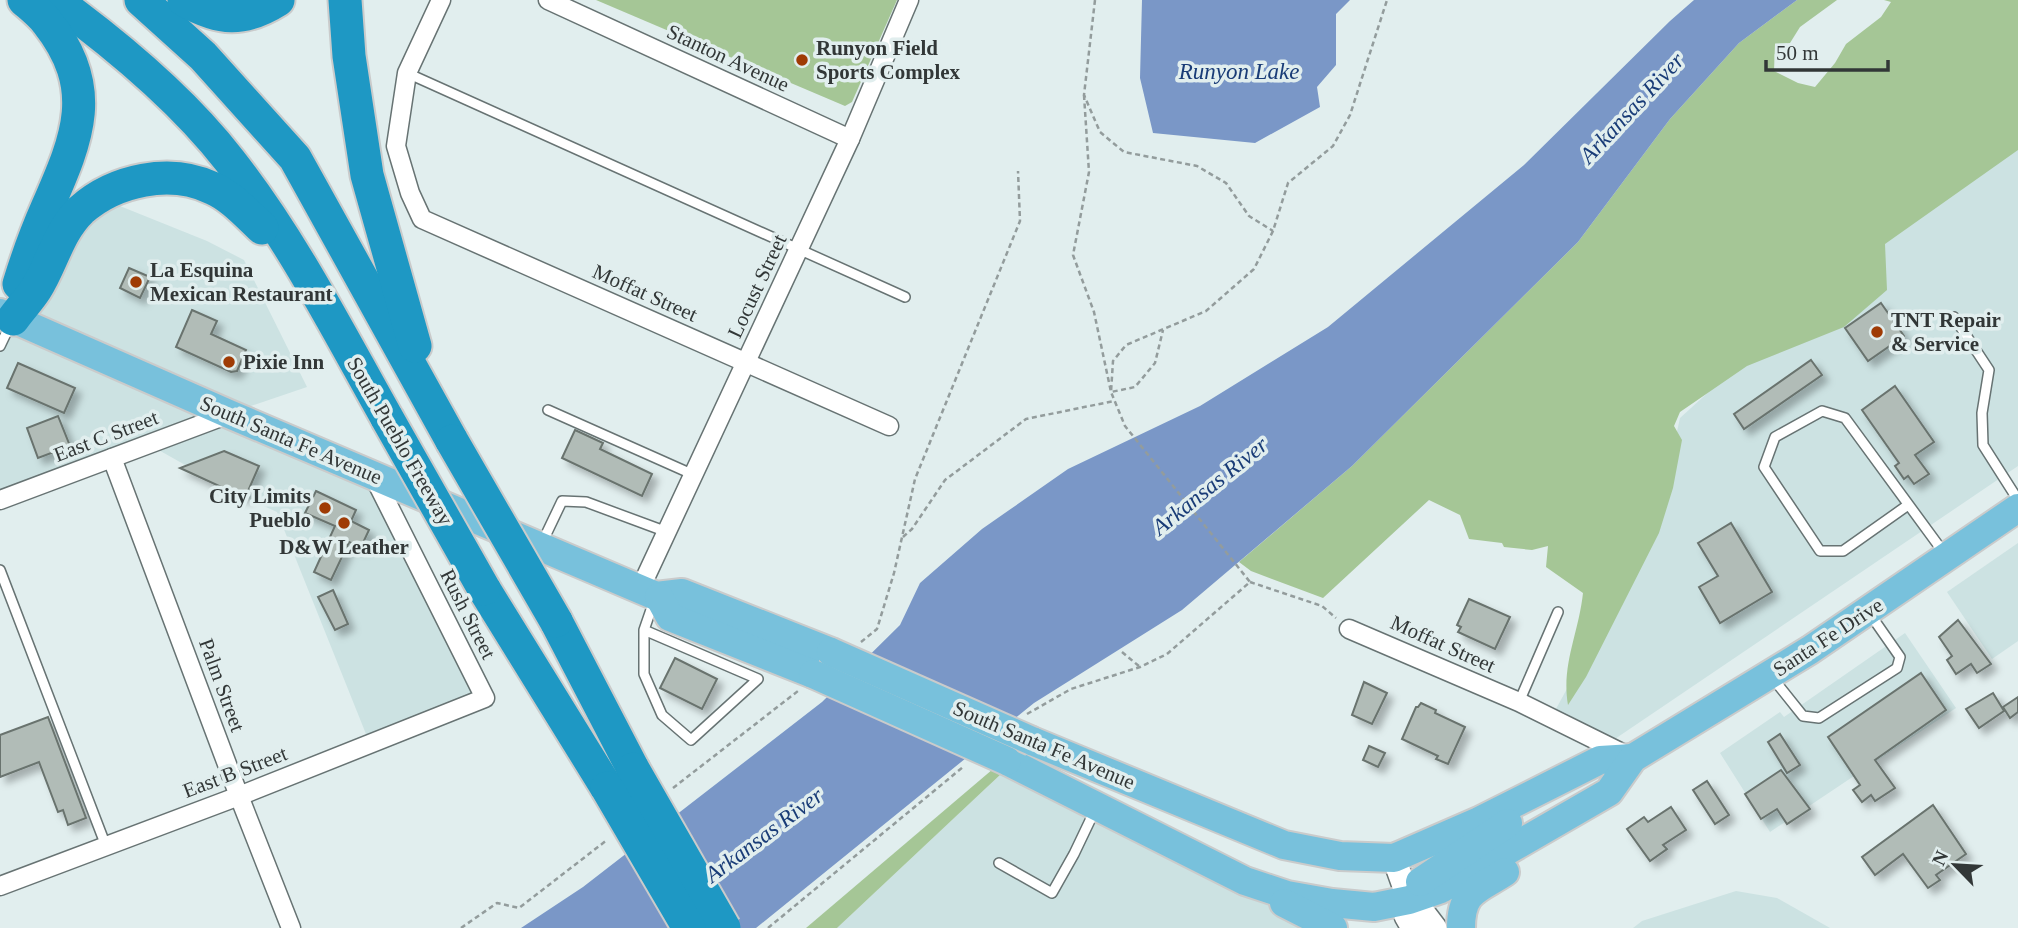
<svg xmlns="http://www.w3.org/2000/svg" width="2018" height="928" font-family="'Times New Roman',serif">
  <style>
    .built { fill: #cce2e2 }
    .green { fill: #a5c696 }
    .water { fill: #7a97c7 }
    .building { fill: #b1bcb7; stroke: #69736e; stroke-width: 2; filter: url(#shadow) }
    .lines { fill: none; stroke-linecap: round; stroke-linejoin: round }
    .service-casing { stroke: #677373; stroke-width: 12 }
    .minor-casing { stroke: #677373; stroke-width: 21 }
    .tertiary-casing { stroke: #677373; stroke-width: 26 }
    .primary-casing { stroke: #cacbcb; stroke-width: 32 }
    .motorway-casing { stroke: #cacbcb; stroke-width: 37 }
    .path { stroke: #939c9c; stroke-width: 2.5; stroke-dasharray: 5 3.5; stroke-linecap: butt }
    .service { stroke: #fff; stroke-width: 9 }
    .minor { stroke: #fff; stroke-width: 18 }
    .tertiary { stroke: #fff; stroke-width: 23 }
    .primary { stroke: #78c1dc; stroke-width: 28 }
    .motorway { stroke: #1e98c4; stroke-width: 33 }
    .primary-bridge-casing { stroke: #cacbcb; stroke-width: 32; stroke-linecap: butt }
    .motorway-bridge-casing { stroke: #cacbcb; stroke-width: 37; stroke-linecap: butt }
    .primary-bridge { stroke: #78c1dc; stroke-width: 28 }
    .motorway-bridge { stroke: #1e98c4; stroke-width: 33 }
    .poi-dot { fill: #9f3b05; stroke: #e1eeee; stroke-width: 2.5 }
    .labels { text-anchor: middle; dominant-baseline: central; stroke-width: 7; stroke-linejoin: round; paint-order: stroke }
    .poi-label { font-size: 21px; font-weight: bold; fill: #323737; stroke: #e1eeee; text-anchor: start }
    .street-label { font-size: 21px; fill: #323737; stroke: #e1eeee }
    .water-label { font-size: 23px; font-style: italic; fill: #193c77; stroke: #e1eeee }
  </style>
  <defs>
    <filter id="shadow"><feDropShadow dx="6" dy="6" stdDeviation="3.5" flood-color="#0004"/></filter>
  </defs>
  <rect width="100%" height="100%" fill="#e1eeee"/>
  <!-- built -->
  <g class="built">
    <polygon points="2018,56 2018,466 1606,745 1551,718 1656,526 1680,418 1878,238"/>
    <polygon points="100,198 207,241 244,260 307,387 230,413 373,475 485,698 370,744 277,512 233,492 148,444 0,500 0,313"/>
    <polygon points="2018,543 2018,641 1992,659 1947,592"/>
    <polygon points="1905,633 1956,708 1770,832 1720,753 1780,712 1784,717"/>
    <polygon points="1001,774 1315,928 837,928"/>
    <polygon points="1736,891 1777,898 1830,928 1633,928 1642,921"/>
  </g>
  <!-- green -->
  <g class="green">
    <polygon points="596,0 897,0 852,102 845,106"/>
    <path d="M1797,0H1837L1800,27L1790,43L1775,44L1774,71L1798,83L1815,87L1835,63L1846,44L1881,17L1891,2L1884,0H2018V150L1885,244L1887,290L1844,327L1747,366L1680,412L1674,426L1682,440L1673,488L1659,533L1586,677L1568,705C1561,665 1579,632 1583,593L1546,567L1548,546L1532,550L1504,547L1502,543L1469,539L1460,515L1429,500L1323,598L1251,571L1239,562L1352,466L1578,242L1670,119L1739,43Z"/>
    <polygon points="993,769 1001,774 837,928 806,928"/>
  </g>
  <!-- water -->
  <g class="water">
    <polygon points="1142,0 1350,0 1336,14 1336,65 1317,87 1320,107 1255,143 1153,133 1140,78"/>
    <polygon points="1694,0 1797,0 1739,43 1670,119 1578,242 1352,466 1182,610 1034,703 756,928 521,928 583,887 822,702 900,625 920,583 982,529 1068,469 1200,406 1328,327 1524,165 1670,21"/>
  </g>
  <!-- building -->
  <g class="building">
    <polygon points="129,268 150,277 140,298 120,288"/>
    <polygon points="1881,303 1904,336 1868,361 1845,328"/>
    <polygon points="192,310 217,321 211,334 246,350 237,371 231,372 176,347"/>
    <polygon points="1811,360 1822,375 1744,429 1734,414"/>
    <polygon points="18,363 75,388 64,413 7,388"/>
    <polygon points="1895,386 1934,442 1915,455 1929,474 1914,484 1908,476 1904,479 1895,466 1899,463 1862,410"/>
    <polygon points="58,416 70,446 38,458 27,428"/>
    <polygon points="575,430 603,443 600,449 652,474 642,496 562,458"/>
    <polygon points="224,451 259,466 245,498 180,468"/>
    <polygon points="316,491 356,510 351,521 369,530 361,547 349,542 331,580 314,572 335,526 305,513"/>
    <polygon points="1731,523 1772,592 1720,623 1699,587 1718,576 1698,543"/>
    <polygon points="333,590 348,624 335,630 318,597"/>
    <polygon points="1469,599 1510,617 1495,649 1458,632 1461,627 1457,625"/>
    <polygon points="1958,620 1991,664 1977,673 1971,664 1956,674 1947,660 1952,656 1939,637"/>
    <polygon points="675,658 717,679 702,709 660,688"/>
    <polygon points="1921,673 1946,710 1875,760 1895,788 1875,801 1871,795 1862,802 1853,790 1860,785 1828,737"/>
    <polygon points="1364,682 1387,693 1372,724 1352,715"/>
    <polygon points="1993,693 2004,711 1979,728 1966,709"/>
    <polygon points="2018,697 2018,712 2010,718 2003,707"/>
    <polygon points="1421,703 1436,710 1435,713 1465,727 1448,764 1436,759 1438,756 1402,739 1416,707 1418,707"/>
    <polygon points="48,717 86,818 68,825 63,810 58,812 39,762 0,777 0,735"/>
    <polygon points="1780,734 1800,765 1787,773 1768,742"/>
    <polygon points="1369,746 1385,753 1378,767 1363,760"/>
    <polygon points="1781,770 1810,809 1787,824 1777,809 1761,819 1745,794"/>
    <polygon points="1707,781 1729,815 1715,824 1693,790"/>
    <polygon points="1933,805 1966,854 1936,875 1940,880 1928,888 1903,854 1875,875 1862,857"/>
    <polygon points="1671,807 1686,830 1663,845 1667,849 1650,861 1627,829 1644,817 1648,822"/>
  </g>
  <g class="lines">
    <!-- service casing -->
    <g class="service-casing">
      <g id="service">
        <polyline points="407,73 905,297"/>
        <polyline points="1954,317 1989,370 1982,413 1983,445 2018,500"/>
        <polyline points="0,346 11,323"/>
        <polyline points="548,410 694,475"/>
        <polyline points="1908,505 1843,551 1820,551 1764,467 1775,437 1822,411 1845,418 1944,553"/>
        <polyline points="541,545 562,501 586,502 667,532"/>
        <polyline points="0,570 106,846"/>
        <polyline points="644,630 758,679 691,740 662,715 644,674 644,630 654,601"/>
        <polyline points="1771,676 1803,716 1819,718 1897,668 1900,657 1870,614"/>
        <polyline points="1519,702 1558,612"/>
        <polyline points="999,863 1052,893 1074,854 1095,810"/>
      </g>
    </g>
    <!-- minor casing -->
    <g class="minor-casing">
      <g id="minor">
        <polyline points="441,0 407,73 396,146 410,193 422,219 889,426"/>
        <polyline points="548,0 850,139"/>
        <polyline points="112,458 239,796 291,928"/>
        <polyline points="0,500 229,414"/>
        <polyline points="640,589 850,139 909,0"/>
        <polyline points="1349,629 1519,702 1626,755"/>
        <polyline points="0,886 239,796 485,698 373,475"/>
      </g>
    </g>
    <!-- tertiary casing -->
    <g class="tertiary-casing">
      <g id="tertiary">
        <polyline points="1394,858 1409,900 1406,916 1413,928"/>
        <polyline points="1409,900 1419,907 1435,928"/>
      </g>
    </g>
    <!-- primary casing -->
    <g class="primary-casing">
      <g id="primary">
        <polyline points="0,313 229,414 656,596 682,593 831,652"/>
        <polyline points="659,597 670,617 813,674"/>
        <polyline points="1032,741 1284,845 1340,856 1394,858 1479,821 1600,760 1633,758"/>
        <polyline points="1007,761 1245,881 1287,895 1332,903 1374,907 1409,900 1441,889 1609,792 1633,758 1810,650 2018,508"/>
        <polyline points="1420,882 1508,823"/>
        <polyline points="1284,903 1333,928"/>
        <path d="M1461,928C1461,890 1478,890 1505,872"/>
      </g>
    </g>
    <!-- motorway casing -->
    <g class="motorway-casing">
      <g id="motorway">
        <path d="M55,0C118,46 182,99 230,161C292,240 338,331 387,418"/>
        <polyline points="141,0 203,56 295,158 452,441"/>
        <path d="M184,0C220,20 243,22 278,0"/>
        <polyline points="345,0 349,56 367,175 415,346"/>
        <path d="M19,284C27,258 36,233 47,208C77,139 100,89 47,22C41,14 32,7 24,0"/>
        <path d="M13,319C20,309 29,300 36,289C52,264 58,232 81,210C115,180 170,168 212,188C231,196 247,214 262,228"/>
        <polyline points="484,589 607,788"/>
        <polyline points="556,621 633,769"/>
      </g>
    </g>
    <!-- path -->
    <g class="path">
      <polyline points="1095,0 1084,95 1100,132 1124,152 1197,166 1226,183 1249,216 1273,231"/>
      <polyline points="1084,95 1089,172 1073,255 1094,312 1111,392 1135,387 1155,363 1163,330"/>
      <polyline points="903,537 912,529 945,480 1026,419 1114,401"/>
      <polyline points="1250,582 1322,606 1336,618"/>
      <polyline points="861,642 877,629 894,573 915,479 1020,221 1018,171"/>
      <polyline points="1122,652 1140,667"/>
      <polyline points="1027,714 1071,689 1140,667 1167,654 1250,582 1125,426 1111,392 1113,361 1126,345 1206,311 1254,269 1273,231 1288,183 1333,146 1350,115 1387,0"/>
      <polyline points="673,788 798,691"/>
      <polyline points="461,928 497,903 519,908 607,840"/>
      <polyline points="768,928 963,767"/>
    </g>
    <!-- service -->
    <use href="#service" class="service"/>
    <!-- minor -->
    <use href="#minor" class="minor"/>
    <!-- tertiary -->
    <use href="#tertiary" class="tertiary"/>
    <!-- primary -->
    <use href="#primary" class="primary"/>
    <!-- motorway -->
    <use href="#motorway" class="motorway"/>
    <!-- primary-bridge casing -->
    <g class="primary-bridge-casing">
      <g id="primary-bridge">
        <polyline points="831,652 1032,741"/>
        <polyline points="813,674 1007,761"/>
      </g>
    </g>
    <!-- motorway-bridge casing -->
    <g class="motorway-bridge-casing">
      <g id="motorway-bridge">
        <polyline points="387,418 484,589"/>
        <polyline points="452,441 556,621"/>
        <polyline points="633,769 724,928"/>
        <polyline points="607,788 689,928"/>
      </g>
    </g>
    <!-- primary-bridge -->
    <use href="#primary-bridge" class="primary-bridge"/>
    <!-- motorway-bridge -->
    <use href="#motorway-bridge" class="motorway-bridge"/>
  </g>
  <!-- markers -->
  <g class="poi-dot">
    <circle cx="802" cy="60" r="7"/>
    <circle cx="136" cy="282" r="7"/>
    <circle cx="1877" cy="332" r="7"/>
    <circle cx="229" cy="362" r="7"/>
    <circle cx="325" cy="508" r="7"/>
    <circle cx="344" cy="523" r="7"/>
  </g>
  <g class="labels">
    <!-- poi labels -->
    <g class="poi-label">
      <text x="816" y="48">Runyon Field<tspan x="816" dy="24">Sports Complex</tspan></text>
      <text x="150" y="270">La Esquina<tspan x="150" dy="24">Mexican Restaurant</tspan></text>
      <text x="1891" y="320">TNT Repair<tspan x="1891" dy="24">&amp; Service</tspan></text>
      <text x="243" y="362">Pixie Inn</text>
      <text x="311" y="496" text-anchor="end">City Limits<tspan x="311" dy="24">Pueblo</tspan></text>
      <text x="344" y="547" text-anchor="middle">D&amp;W Leather</text>
    </g>
    <!-- street labels -->
    <g class="street-label">
      <text transform="translate(728 58) rotate(25)">Stanton Avenue</text>
      <text transform="translate(757 286) rotate(-65)">Locust Street</text>
      <text transform="translate(645 293) rotate(24)">Moffat Street</text>
      <text transform="translate(106 436) rotate(-21)">East C Street</text>
      <text transform="translate(291 440) rotate(23)">South Santa Fe Avenue</text>
      <text transform="translate(400 441) rotate(60)">South Pueblo Freeway</text>
      <text transform="translate(468 614) rotate(63)">Rush Street</text>
      <text transform="translate(1828 637) rotate(-33)">Santa Fe Drive</text>
      <text transform="translate(1443 644) rotate(24)">Moffat Street</text>
      <text transform="translate(222 685) rotate(70)">Palm Street</text>
      <text transform="translate(1044 745) rotate(23)">South Santa Fe Avenue</text>
      <text transform="translate(235 772) rotate(-21)">East B Street</text>
    </g>
    <!-- water labels -->
    <g class="water-label">
      <text x="1239" y="71">Runyon Lake</text>
      <text transform="translate(1632 108) rotate(-47)">Arkansas River</text>
      <text transform="translate(1210 486) rotate(-39)">Arkansas River</text>
      <text transform="translate(764 835) rotate(-37)">Arkansas River</text>
    </g>
  </g>
  <!-- north arrow -->
  <g transform="translate(1955 865) rotate(295)" stroke="#e1eeee" stroke-width="5" paint-order="stroke">
  <path d="M0-5L12 26L0 18L-12 26Z" fill="#323737"/>
  <text y="-10" font-size="19" font-weight="bold" text-anchor="middle" fill="#323737">N</text>
  </g>
  <!-- scale -->
  <path d="M1766 60v10h122v-10" fill="none" stroke="#323737" stroke-width="3.5"/>
  <text x="1776" y="60" font-size="21" fill="#323737" stroke="#e1eeee" stroke-width="5" paint-order="stroke">50 m</text>
</svg>
